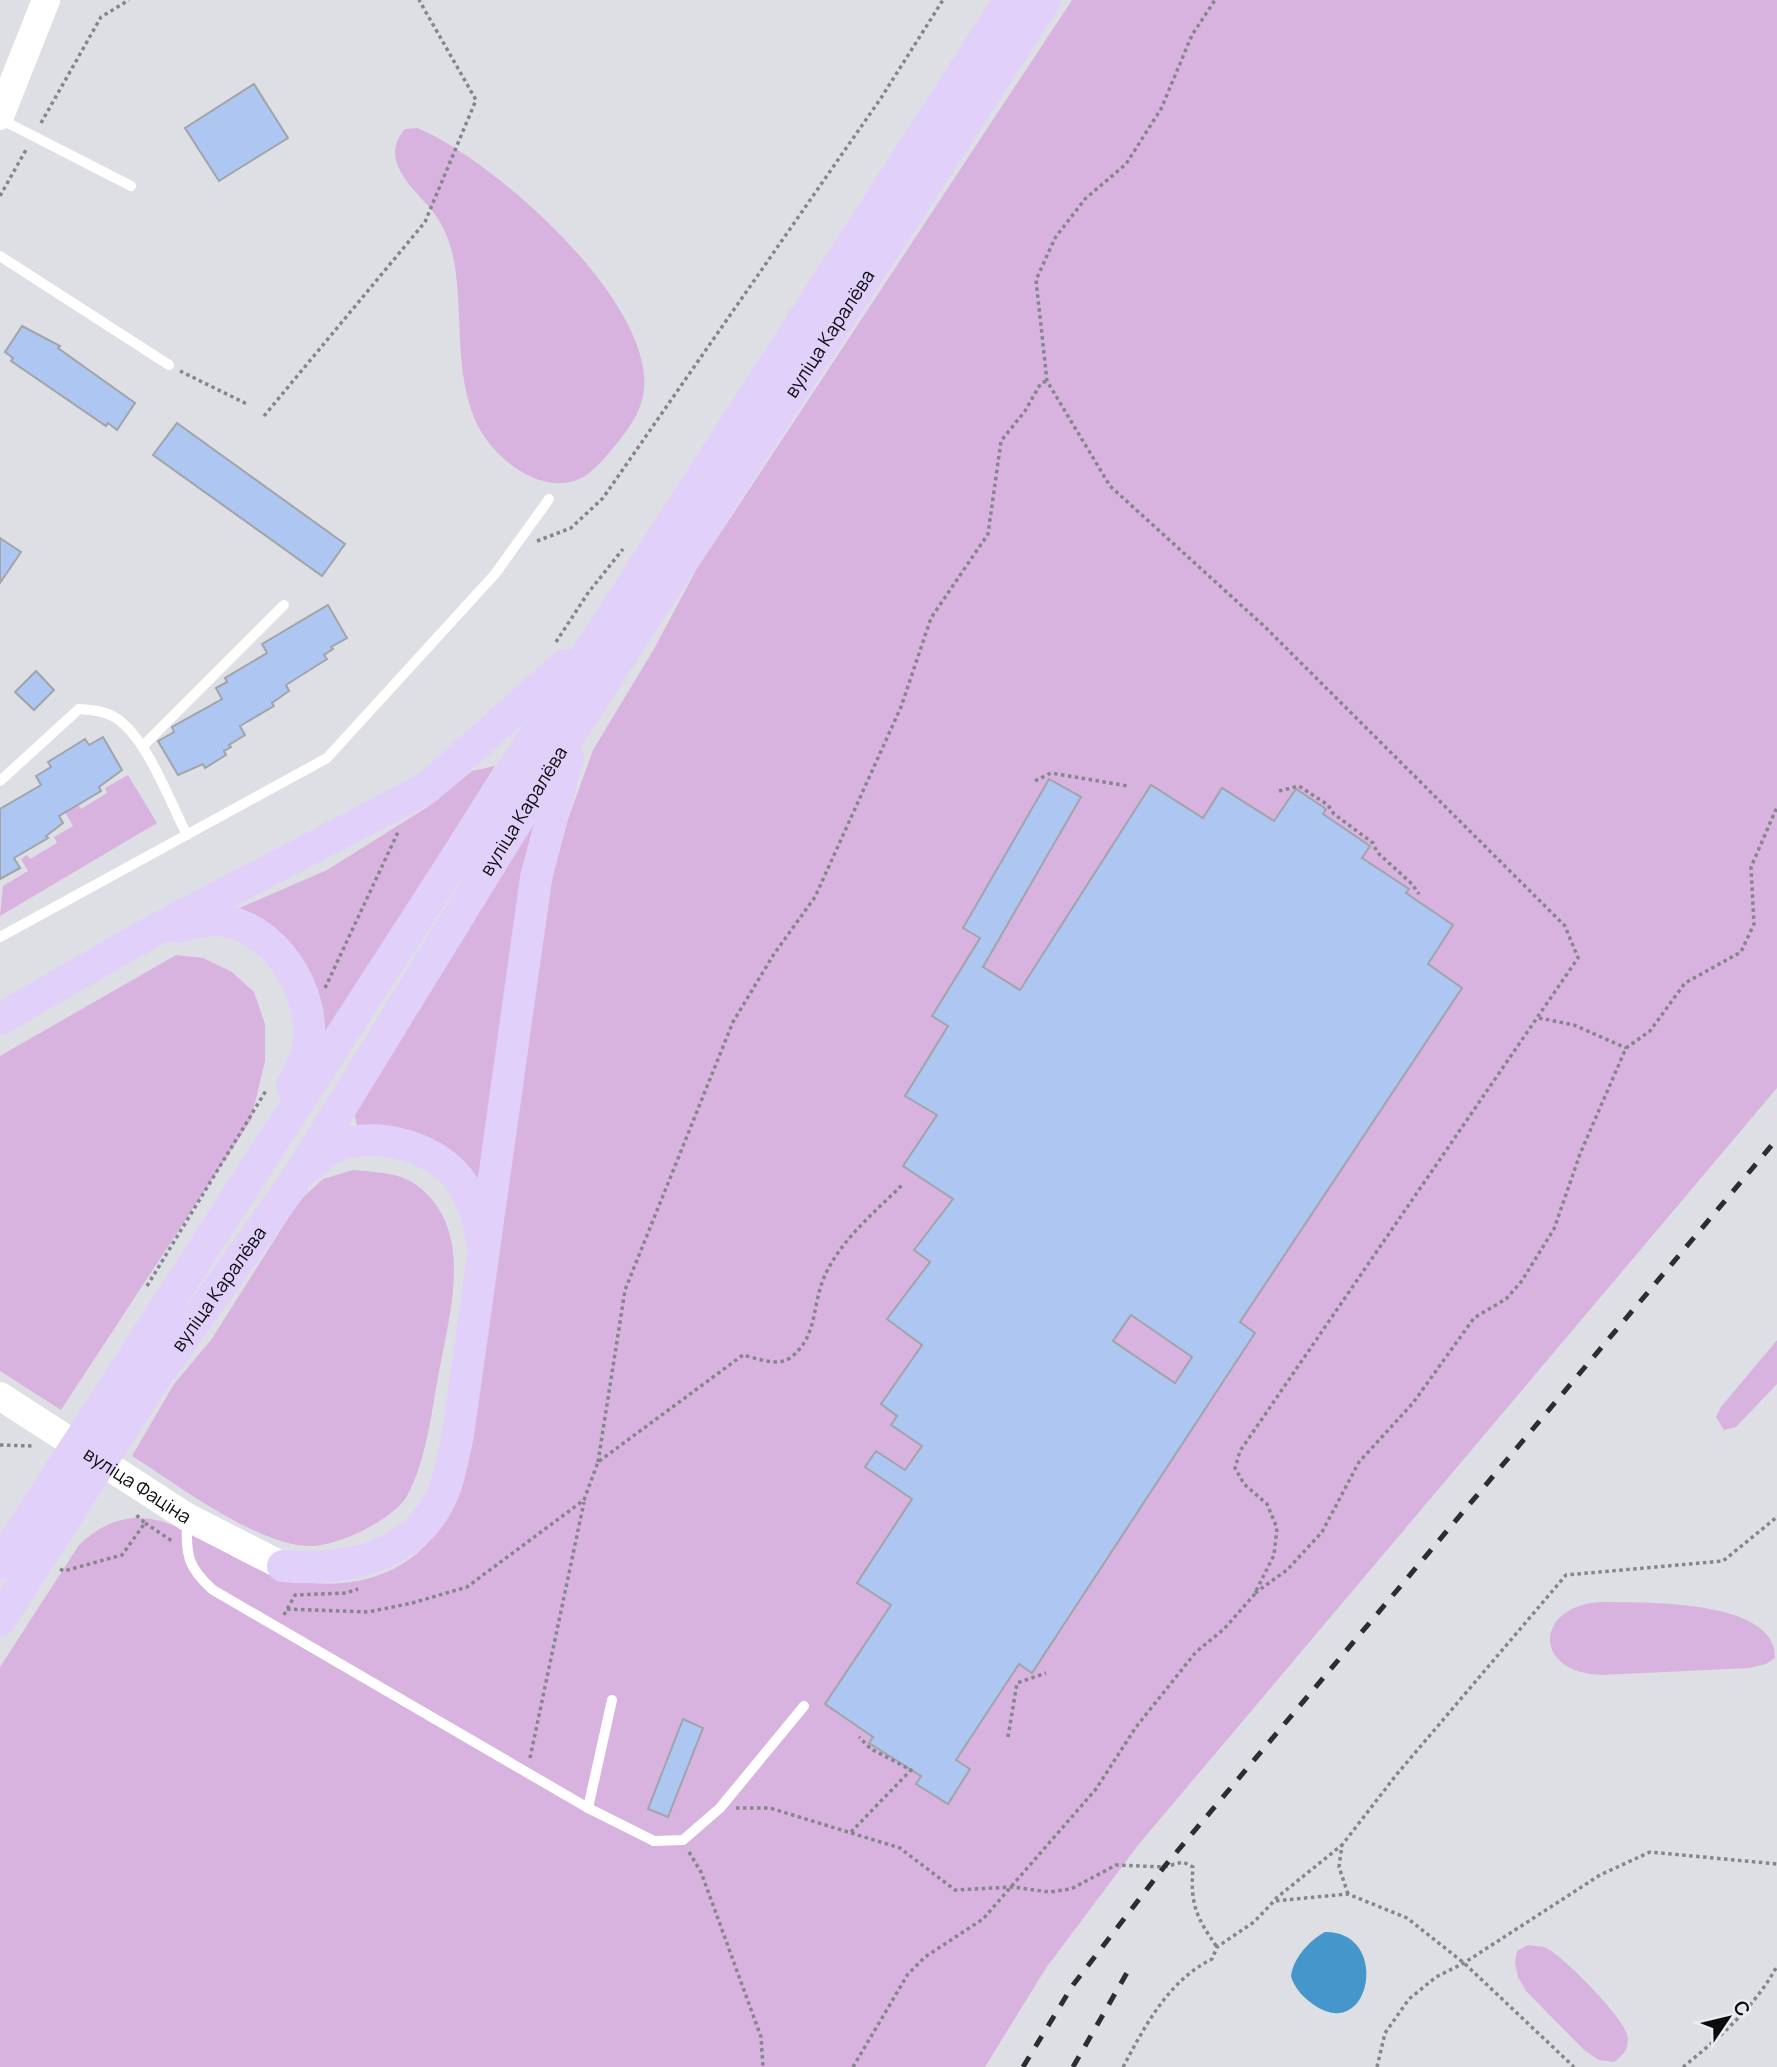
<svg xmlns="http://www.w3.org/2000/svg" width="1777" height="2067" font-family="Manrope,sans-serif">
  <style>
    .green { fill: #d9b3df }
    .water { fill: #4596cb }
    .building { fill: #adc6f2; stroke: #a1a4a9; stroke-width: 2; fill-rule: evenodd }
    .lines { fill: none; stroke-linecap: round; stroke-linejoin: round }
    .path { stroke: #85868b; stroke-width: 3.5; stroke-dasharray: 3.5 3.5; stroke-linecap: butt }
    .lane { stroke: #fff; stroke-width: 10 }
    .secondary { stroke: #fff; stroke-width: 28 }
    .primary { stroke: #e0d0fa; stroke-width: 32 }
    .rail { stroke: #2c2d30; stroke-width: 5; stroke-dasharray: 12 12; stroke-linecap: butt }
    .labels { text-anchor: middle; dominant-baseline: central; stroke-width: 7; stroke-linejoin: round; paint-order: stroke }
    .street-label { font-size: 19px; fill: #0b0c0e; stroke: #ebecf2 }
  </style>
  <rect width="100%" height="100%" fill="#dedfe5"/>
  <!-- green -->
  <g class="green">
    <path d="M1072,0H1777V1088L1139,1844L1046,1968L985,2067H0V1667L79,1545C146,1481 201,1547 267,1573C322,1594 400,1586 436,1532C444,1522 446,1504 450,1492C456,1473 464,1455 468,1436C478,1393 482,1347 488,1303C510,1160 532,1017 553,874L563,833L593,750L654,649L696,570Z"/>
    <path d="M417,128C492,158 661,306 643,396C639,414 630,427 618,442C609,453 597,468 585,476C544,500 494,459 477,424C454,375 463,319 455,267C452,248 446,229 434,213C415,189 377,161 405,129Z"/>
    <polygon points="495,766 326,1035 312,983 228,913 327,870 429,806 472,771"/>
    <polygon points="128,775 157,823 0,916 3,886 28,871 21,859 27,855 30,859 57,843 54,837 73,826 65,812 78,804 81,809 107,793 105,788"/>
    <polygon points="536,814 477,1191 358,1129 353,1108"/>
    <polygon points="176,955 203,958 232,972 254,992 265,1024 265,1061 251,1120 61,1410 0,1371 0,1056"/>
    <path d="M353,1170C373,1172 398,1172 415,1184C476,1227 450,1311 439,1372C431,1413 427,1459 407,1496C393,1520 338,1546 311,1546C259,1547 177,1484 132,1456L174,1384L211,1340L299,1201L323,1179Z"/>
    <polygon points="1777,1340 1777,1384 1736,1427 1724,1430 1716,1417 1721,1407"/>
    <path d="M1601,1602C1635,1603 1777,1597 1775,1658L1766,1664L1749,1668L1602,1675C1531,1673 1535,1605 1601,1602Z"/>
    <path d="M1528,1945C1533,1946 1539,1946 1544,1947C1562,1954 1622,2016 1627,2034C1630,2047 1624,2055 1614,2062L1599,2060L1584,2050L1526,1991L1518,1977L1515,1963L1517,1951Z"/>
  </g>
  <!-- water -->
  <path class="water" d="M1325,1932C1391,1931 1371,2044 1314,2005C1304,1998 1294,1988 1291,1976C1293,1958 1310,1940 1325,1932Z"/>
  <!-- building -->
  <g class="building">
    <polygon points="254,84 288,138 219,181 185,128"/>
    <polygon points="22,326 60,346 58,348 135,403 117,430 108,423 106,426 11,361 13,358 5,352"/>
    <polygon points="177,423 345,544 322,576 153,455"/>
    <polygon points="0,538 21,552 0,583"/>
    <polygon points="328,605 347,638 331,647 333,649 324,655 327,659 286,685 289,691 272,703 274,706 240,726 245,735 229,745 231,747 224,751 226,755 205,768 203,764 178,775 158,741 174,732 172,727 222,699 216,688 227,682 225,678 267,653 262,644"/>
    <polygon points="36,671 54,690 34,710 15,692"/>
    <polygon points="103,737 122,770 99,787 101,791 59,816 63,823 46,836 48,838 14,858 20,868 0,879 0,809 41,785 36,776 51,767 48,762 85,739 89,745"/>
    <path d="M1049,779L1081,797L983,967L1020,990L1151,785L1203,818L1222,788L1274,821L1296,789L1326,809L1323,814L1370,846L1362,858L1409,889L1406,893L1453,925L1428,964L1462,988L1240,1322L1255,1333L1032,1673L1019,1664L956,1760L970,1769L948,1804L916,1784L921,1776L869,1743L873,1737L825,1704L891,1605L857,1583L912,1499L865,1467L876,1451L905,1470L922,1446L891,1425L897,1416L881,1404L922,1345L887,1319L930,1262L914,1250L953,1199L903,1166L937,1115L905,1096L948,1026L932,1016L980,938L963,928ZM1131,1315L1192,1357L1175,1383L1113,1341Z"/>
    <polygon points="683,1719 703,1728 668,1817 648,1809"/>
  </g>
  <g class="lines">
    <!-- path -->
    <g class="path">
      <polyline points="41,123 101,17 129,0"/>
      <polyline points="0,196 27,148"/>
      <polyline points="180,371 249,405"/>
      <polyline points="264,416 425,222 476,100 419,0"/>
      <polyline points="537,541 571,528 603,498 881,98 943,0"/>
      <polyline points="556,642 588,593 623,549"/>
      <polyline points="1035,781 1051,773 1128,786"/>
      <polyline points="1279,791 1299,786 1328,805 1334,814 1373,843 1377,852 1412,884 1419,894"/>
      <polyline points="325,988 399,830"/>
      <polyline points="1539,1018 1574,1025 1626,1048"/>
      <polyline points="147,1286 267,1089"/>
      <polyline points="0,1445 33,1446"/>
      <polyline points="598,1462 625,1290 733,1022 774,954 815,897 901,707 931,618 988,534 1001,441 1025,411 1041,383 1047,381"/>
      <polyline points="145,1523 172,1541"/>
      <polyline points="60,1569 64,1571 122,1555 145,1523 134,1513"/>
      <polyline points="1255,1593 1287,1570 1322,1532 1359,1462 1413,1403 1474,1318 1506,1299 1521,1282 1554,1229 1580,1154 1626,1048 1650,1031 1685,983 1741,952 1754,924 1751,867 1777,807"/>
      <path d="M287,1609L368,1612L412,1603L467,1587L584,1500L598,1462L743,1355C756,1358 778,1367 790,1358C817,1338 812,1308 823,1280C838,1242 874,1213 902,1185"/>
      <polyline points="284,1615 295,1595 346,1593 358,1589"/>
      <polyline points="1008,1737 1017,1683 1046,1673"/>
      <polyline points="530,1758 584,1502"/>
      <path d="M736,1808H770L900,1848L955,1890L1013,1887L1049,1892L1071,1889L1116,1865L1164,1867L1183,1862L1193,1867C1190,1904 1196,1917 1217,1947"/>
      <polyline points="851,1832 911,1770 871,1749 859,1737"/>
      <polyline points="689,1852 701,1872 761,2037 763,2067"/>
      <polyline points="1348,1894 1339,1867 1342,1845 1397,1774 1566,1575 1723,1561 1777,1517"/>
      <polyline points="1275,1899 1342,1845"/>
      <polyline points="853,2067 908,1974 925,1957 983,1919 1096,1789 1136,1727 1196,1652 1224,1629 1254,1595 1274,1555 1277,1528 1267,1504 1244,1484 1235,1468 1240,1451 1578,958 1565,926 1264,626 1110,486 1047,381 1036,280 1055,238 1085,199 1126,164 1161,109 1192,35 1215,0"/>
      <path d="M1123,2067C1145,2026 1168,1981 1212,1959L1217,1947L1254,1922L1274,1901L1348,1894L1407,1918L1464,1963L1574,2067"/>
      <polyline points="1377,2067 1385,2033 1409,1999 1436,1977 1464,1963 1600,1875 1650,1852 1777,1864"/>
      <path d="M1683,2067C1719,2038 1755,2007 1777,1966"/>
    </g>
    <!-- lane -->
    <g class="lane">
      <polyline points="0,119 131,186"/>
      <polyline points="0,256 169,365"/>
      <polyline points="143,746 284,605"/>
      <path d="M0,781L79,709C92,710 105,711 116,718C147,738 170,802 187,835"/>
      <polyline points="0,937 327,758 495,574 549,499"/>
      <path d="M187,1521C186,1555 187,1567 213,1590L588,1808L654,1841L683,1840L720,1808L804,1706"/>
      <polyline points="588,1808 612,1700"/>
    </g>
    <!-- secondary -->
    <g class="secondary">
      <polyline points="0,116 46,0"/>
      <path id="s1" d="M0,1396L187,1517L283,1566"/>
    </g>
    <!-- primary -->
    <g class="primary">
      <path d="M177,927C188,925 202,920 214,920C274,921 320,996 307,1051C305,1063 297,1075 292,1086"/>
      <polyline points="0,1019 153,931 427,788 565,665"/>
      <path d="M310,1166C317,1160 326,1150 336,1146C378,1131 437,1146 463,1185C474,1202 478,1221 482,1241"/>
      <polyline points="0,1564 1010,0"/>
      <path d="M283,1566C347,1572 420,1556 445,1488C451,1471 454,1452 458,1435L536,878L568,757"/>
      <path id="s2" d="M0,1620L153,1381L300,1174L576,725L1045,0"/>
    </g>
    <!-- rail -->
    <g class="rail">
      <polyline points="1023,2067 1073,1985 1164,1867 1777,1139"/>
      <polyline points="1073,2067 1132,1964"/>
    </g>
  </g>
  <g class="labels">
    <!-- street labels -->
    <g class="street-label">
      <text stroke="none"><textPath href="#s2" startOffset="1531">вуліца Каралёва</textPath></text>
      <text stroke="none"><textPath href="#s2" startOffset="964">вуліца Каралёва</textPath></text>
      <text stroke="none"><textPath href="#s2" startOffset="397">вуліца Каралёва</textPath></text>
      <text stroke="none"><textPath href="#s1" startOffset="164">вуліца Фаціна</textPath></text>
    </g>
  </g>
  <!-- north arrow -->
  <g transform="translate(1728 2018) rotate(55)" stroke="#ebecf2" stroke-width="5" paint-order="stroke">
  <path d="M0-5L12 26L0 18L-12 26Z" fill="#0b0c0e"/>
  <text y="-10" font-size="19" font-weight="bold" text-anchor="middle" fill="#0b0c0e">С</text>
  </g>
</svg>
